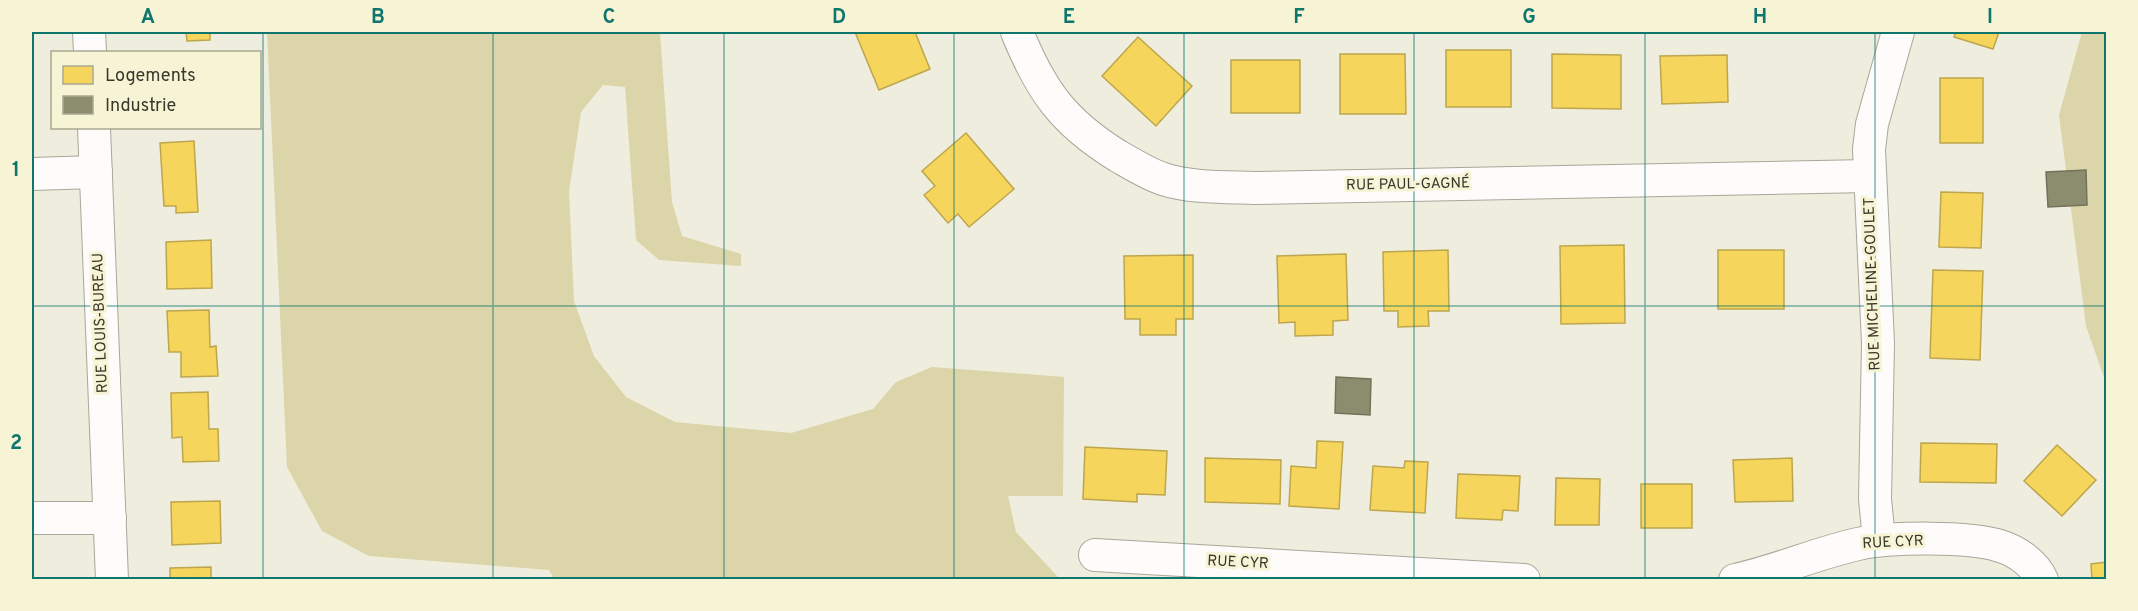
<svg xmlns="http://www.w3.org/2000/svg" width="2138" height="611" font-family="Overpass,sans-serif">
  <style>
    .forest { fill: #dcd5a9 }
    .homes { fill: #f6d55c; stroke: #bda64d; stroke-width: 1.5 }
    .industry { fill: #8c8c6e; stroke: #73725a; stroke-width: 1.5 }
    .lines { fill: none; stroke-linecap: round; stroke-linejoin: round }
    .minor-casing { stroke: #a8a79a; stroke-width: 34 }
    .minor { stroke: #fdfcfa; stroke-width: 32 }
    .grid { fill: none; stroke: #0f766e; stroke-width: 1.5; stroke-opacity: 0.55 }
    .labels { text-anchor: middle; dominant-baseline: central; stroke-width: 6; stroke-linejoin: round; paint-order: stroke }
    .street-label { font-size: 15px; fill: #38372b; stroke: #f7f3d5 }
    .neatline { fill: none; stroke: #0f766e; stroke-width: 2 }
    .grid-label { font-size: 20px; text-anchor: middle; font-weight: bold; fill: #0f766e }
  </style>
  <rect width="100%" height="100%" fill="#efeddd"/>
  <!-- forest -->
  <g class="forest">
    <polygon points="267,32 660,32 672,202 682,236 741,254 741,266 659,260 636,240 625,87 603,85 581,112 569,191 574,301 594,356 626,397 675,422 791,433 873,409 896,382 932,367 1064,377 1063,496 1008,496 1016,532 1060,579 554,579 549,570 369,556 322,531 287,467"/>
    <polygon points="2082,32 2106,32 2106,383 2086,326 2059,115"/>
  </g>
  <!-- homes -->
  <g class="homes">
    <polygon points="186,32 210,32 210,40 187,41"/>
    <polygon points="855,32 915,32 930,69 879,90"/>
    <polygon points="1956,32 1999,32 1993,49 1954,37"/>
    <polygon points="1138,37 1192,86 1156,126 1102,76"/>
    <rect x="1446" y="50" width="65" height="57"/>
    <polygon points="1340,54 1405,54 1406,114 1340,114"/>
    <polygon points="1552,54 1621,55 1621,109 1552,108"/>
    <polygon points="1727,55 1728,102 1662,104 1660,56"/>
    <rect x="1231" y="60" width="69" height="53"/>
    <rect x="1940" y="78" width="43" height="65"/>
    <polygon points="966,133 1014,189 969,227 958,214 948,223 924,195 935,186 922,171"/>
    <polygon points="194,141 198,212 176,213 176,206 164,206 160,143"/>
    <polygon points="1941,192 1983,193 1981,248 1939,247"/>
    <polygon points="211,240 212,288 167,289 166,242"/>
    <polygon points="1624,245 1625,323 1561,324 1560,246"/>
    <polygon points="1448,250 1449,311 1428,311 1429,326 1398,327 1398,311 1384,311 1383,252"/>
    <rect x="1718" y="250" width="66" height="59"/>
    <polygon points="1346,254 1348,320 1333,321 1333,335 1295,336 1295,322 1279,323 1277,256"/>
    <polygon points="1193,255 1193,319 1176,319 1176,335 1140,335 1140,319 1125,319 1124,256"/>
    <polygon points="1933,270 1983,271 1980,360 1930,358"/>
    <polygon points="209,310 210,347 216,346 218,376 181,377 181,352 169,352 167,311"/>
    <polygon points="32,385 33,425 32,425"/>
    <polygon points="208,392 209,429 218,429 219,461 183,462 182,437 172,438 171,393"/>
    <polygon points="1317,441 1343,442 1339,509 1289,506 1291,466 1316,468"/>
    <polygon points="1921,443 1997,444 1996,483 1920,482"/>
    <polygon points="2057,445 2096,480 2062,516 2024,481"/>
    <polygon points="1085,447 1167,451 1165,495 1137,494 1137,502 1083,499"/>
    <polygon points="1205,458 1281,460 1280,504 1205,502"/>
    <polygon points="1792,458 1793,501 1735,502 1733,460"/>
    <polygon points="1405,461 1428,462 1425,513 1370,510 1373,466 1404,468"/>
    <polygon points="1458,474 1520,476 1518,511 1503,510 1502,520 1456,518"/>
    <polygon points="1556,478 1600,479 1599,525 1555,525"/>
    <rect x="1641" y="484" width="51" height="44"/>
    <polygon points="220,501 221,543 172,545 171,502"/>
    <polygon points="2106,562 2106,580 2092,580 2091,564"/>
    <polygon points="211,567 211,580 170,580 170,568"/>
  </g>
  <!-- industry -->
  <g class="industry">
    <polygon points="2086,170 2087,205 2048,207 2046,172"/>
    <polygon points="1336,377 1371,379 1370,415 1335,413"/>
  </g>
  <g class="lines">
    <!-- minor casing -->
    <g class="minor-casing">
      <g id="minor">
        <polyline points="89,32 90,52"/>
        <path d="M1017,32C1041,91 1063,122 1118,156C1132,164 1148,174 1163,179C1191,188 1225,187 1254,188L1869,176"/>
        <polyline points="94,128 112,580"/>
        <polyline points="32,174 96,172"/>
        <polyline points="32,518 110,518"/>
        <polyline points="1879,540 1875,499 1878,343 1869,149 1872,124 1898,32"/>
        <polyline points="1095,555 1524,580"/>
        <path d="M1735,580C1777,571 1817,553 1858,544C1890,537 1969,536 2000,546C2017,551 2035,564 2042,580"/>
      </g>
    </g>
    <!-- minor -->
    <use href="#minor" class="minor"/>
  </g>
  <!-- grid -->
  <path class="grid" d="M263,32V580M493,32V580M724,32V580M954,32V580M1184,32V580M1414,32V580M1645,32V580M1875,32V580M32,306H2106"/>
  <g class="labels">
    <!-- street labels -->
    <g class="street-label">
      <text transform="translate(1408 185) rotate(-1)">RUE PAUL-GAGNÉ</text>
      <text transform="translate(1873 284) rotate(-92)">RUE MICHELINE-GOULET</text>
      <text transform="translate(101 323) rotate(-92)">RUE LOUIS-BUREAU</text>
      <text transform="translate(1893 543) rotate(-3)">RUE CYR</text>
      <text transform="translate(1238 563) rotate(3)">RUE CYR</text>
    </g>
  </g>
  <!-- border -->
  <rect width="2138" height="611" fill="none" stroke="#f7f3d5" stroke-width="66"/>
  <!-- legend -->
  <rect x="51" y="51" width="210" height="78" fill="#f7f3d5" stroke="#aba891" stroke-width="1.5"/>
  <rect x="63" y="66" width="30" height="18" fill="#f6d55c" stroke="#aba891" stroke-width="1.5"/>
  <text x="105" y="81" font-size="18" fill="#38372b">Logements</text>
  <rect x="63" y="96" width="30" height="18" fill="#8c8c6e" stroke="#aba891" stroke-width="1.5"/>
  <text x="105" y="111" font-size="18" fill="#38372b">Industrie</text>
  <rect x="33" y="33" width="2072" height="545" class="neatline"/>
  <g class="grid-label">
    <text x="148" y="23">A</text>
    <text x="378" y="23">B</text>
    <text x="609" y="23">C</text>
    <text x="839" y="23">D</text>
    <text x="1069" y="23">E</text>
    <text x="1299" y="23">F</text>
    <text x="1529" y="23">G</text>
    <text x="1760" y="23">H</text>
    <text x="1990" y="23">I</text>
    <text x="16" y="176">1</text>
    <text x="16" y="449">2</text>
  </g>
</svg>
